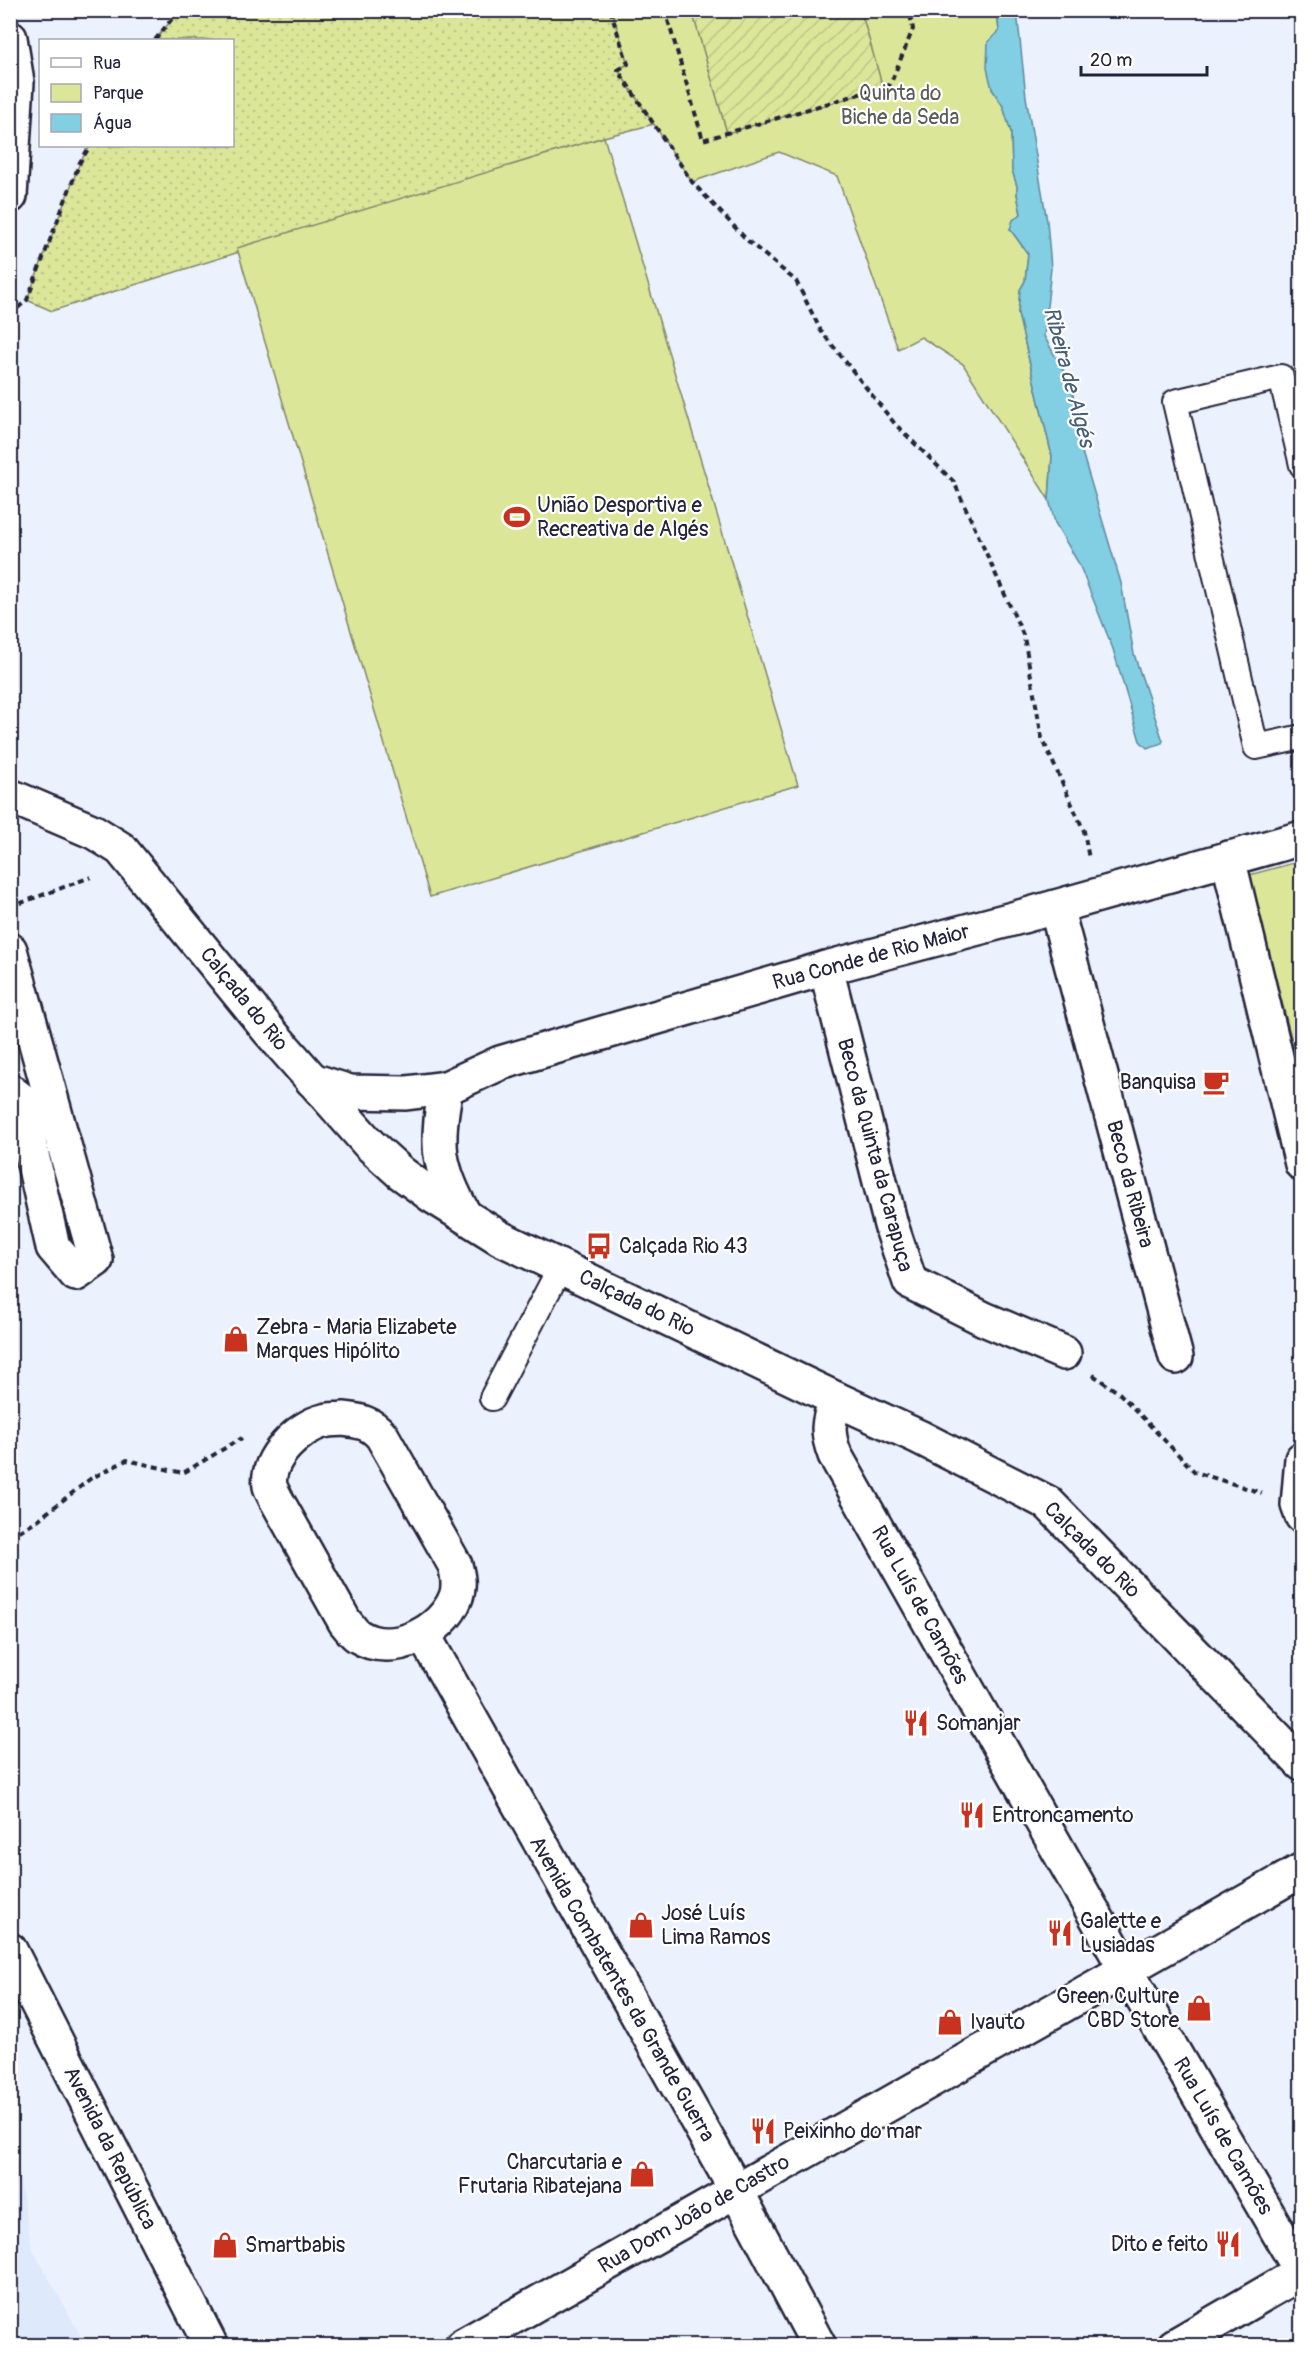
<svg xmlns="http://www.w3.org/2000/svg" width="1312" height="2356" font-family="Pangolin,sans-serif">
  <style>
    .built { fill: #dee9fc }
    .grass { fill: url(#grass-dots); stroke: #7e846a; stroke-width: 1.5 }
    .park { fill: #dbe699; stroke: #7e846a; stroke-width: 1.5 }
    .garden { fill: url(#garden-furrows); stroke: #7e846a; stroke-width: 1.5 }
    .water { fill: #82cee2; stroke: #5c899f; stroke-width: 1.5 }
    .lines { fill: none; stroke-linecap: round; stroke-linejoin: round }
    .lane-casing { stroke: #22223b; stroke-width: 28 }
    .street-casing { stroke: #22223b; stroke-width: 38 }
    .path { stroke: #22223b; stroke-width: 4; stroke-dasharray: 6 4.5; stroke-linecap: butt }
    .lane { stroke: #fff; stroke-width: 24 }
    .street { stroke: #fff; stroke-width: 33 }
    .labels { text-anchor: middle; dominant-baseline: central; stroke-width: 4.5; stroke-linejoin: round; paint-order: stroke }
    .park-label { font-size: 21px; fill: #5a5d57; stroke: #fff }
    .poi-label { font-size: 21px; fill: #22223b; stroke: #fff; text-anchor: start }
    .street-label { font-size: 21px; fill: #22223b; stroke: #fff }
    .water-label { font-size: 22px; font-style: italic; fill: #445e75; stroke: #fff }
  </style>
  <defs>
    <pattern id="grass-dots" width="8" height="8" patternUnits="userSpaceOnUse" patternTransform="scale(1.5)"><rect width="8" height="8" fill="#dbe699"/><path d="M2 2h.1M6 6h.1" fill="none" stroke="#bcc585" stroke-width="1.8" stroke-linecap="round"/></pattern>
    <pattern id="garden-furrows" width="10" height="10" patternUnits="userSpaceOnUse" patternTransform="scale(1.5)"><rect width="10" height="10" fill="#dbe699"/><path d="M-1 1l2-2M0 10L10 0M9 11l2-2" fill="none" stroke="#bcc585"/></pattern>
  </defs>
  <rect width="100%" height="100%" fill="#ecf2fd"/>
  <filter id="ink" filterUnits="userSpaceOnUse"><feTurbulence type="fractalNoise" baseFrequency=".0167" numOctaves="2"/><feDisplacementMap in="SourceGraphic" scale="12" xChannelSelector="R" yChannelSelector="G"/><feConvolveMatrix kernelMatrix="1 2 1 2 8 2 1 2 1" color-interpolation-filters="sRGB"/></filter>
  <g filter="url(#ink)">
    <!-- built -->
    <polygon class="built" points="10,2123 32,2248 86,2345 11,2345"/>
    <!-- grass -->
    <polygon class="grass" points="179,11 612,11 628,64 618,70 654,124 604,137 52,311 27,300 80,162 90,146 232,146 232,40 155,40"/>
    <!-- park -->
    <g class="park">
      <polygon points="612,11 997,11 999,31 988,42 992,89 1003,106 1011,132 1012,170 1017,186 1017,194 1021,214 1010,229 1028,254 1025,281 1020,290 1018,314 1052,456 1049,500 963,364 921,337 898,349 837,176 779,152 692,182 618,70 628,64"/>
      <polygon points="604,137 798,785 430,897 237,248"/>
      <polygon points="1301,861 1301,1076 1249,875"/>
    </g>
    <!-- garden -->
    <polygon class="garden" points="692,11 861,11 883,88 727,133"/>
    <!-- water -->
    <polygon class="water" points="997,11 1017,11 1026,97 1047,221 1051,268 1044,336 1072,386 1079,442 1121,583 1134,654 1163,741 1162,743 1147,748 1140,741 1113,649 1079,564 1055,523 1049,500 1052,456 1018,314 1020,290 1025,281 1028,254 1010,229 1013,220 1021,214 1017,194 1017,186 1012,170 1011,132 1003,106 992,89 987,68 988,42 999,31"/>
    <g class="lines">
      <!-- lane casing -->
      <g class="lane-casing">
        <g id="lane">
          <polyline points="1302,465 1281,377 1175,402 1256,747 1302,737"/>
          <polyline points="492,1398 561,1266"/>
        </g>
      </g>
      <!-- street casing -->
      <g class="street-casing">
        <g id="street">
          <polyline points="10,38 17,82 10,196"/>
          <polyline points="10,796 94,832 121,849 270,1032 369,1144 401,1173 431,1195 500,1238 836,1399 919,1437 1048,1503 1302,1764"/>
          <polyline points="1228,858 1302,1164"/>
          <polyline points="1056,907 1176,1357"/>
          <polyline points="10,950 96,1260 76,1274 53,1247 19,1098 10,1091"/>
          <polyline points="826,968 891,1225 910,1282 984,1319 1064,1353"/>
          <polyline points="312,1080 350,1092 406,1093 446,1088 500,1063 826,968 1016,918 1302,838"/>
          <path d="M446,1088C435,1143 437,1167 465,1216"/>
          <path d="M836,1399C828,1422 826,1432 835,1455L1126,1970L1302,2273"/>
          <path d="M343,1419C361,1421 371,1423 382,1436L455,1565C458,1576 460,1586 456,1597C443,1632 392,1658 358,1636C353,1633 349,1626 345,1622L276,1499C274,1495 271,1490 270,1486C265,1459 300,1426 324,1421C330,1419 337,1420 343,1419Z"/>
          <polyline points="1302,1459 1298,1505 1302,1516"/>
          <polyline points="423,1634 736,2190 819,2346"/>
          <polyline points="10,1950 211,2346"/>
          <polyline points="462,2346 1302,1870"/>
          <polyline points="1174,2346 1302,2272"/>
        </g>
      </g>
      <!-- path -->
      <g class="path">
        <polyline points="610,10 628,64 618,70 692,182 748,241 796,281 821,331 895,424 954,482 1024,637 1042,738 1084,831 1089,859"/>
        <polyline points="665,10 703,140 890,85 913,29 909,10"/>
        <polyline points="155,40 179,10"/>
        <polyline points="10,315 27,300 80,162 90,146"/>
        <polyline points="10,907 91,877"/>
        <polyline points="1093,1375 1119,1393 1195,1472 1262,1493"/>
        <polyline points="10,1537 39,1519 90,1479 127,1460 183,1473 242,1438"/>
      </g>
      <!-- lane -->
      <use href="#lane" class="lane"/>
      <!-- street -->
      <use href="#street" class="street"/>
    </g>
  </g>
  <!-- icons -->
  <defs>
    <g id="stadium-bare" transform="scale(2.07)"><path d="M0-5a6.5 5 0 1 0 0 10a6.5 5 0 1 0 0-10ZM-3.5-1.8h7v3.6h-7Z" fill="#c8321e" stroke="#fff" stroke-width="2.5" paint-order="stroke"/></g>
    <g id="cafe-bare" transform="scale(2.07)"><path d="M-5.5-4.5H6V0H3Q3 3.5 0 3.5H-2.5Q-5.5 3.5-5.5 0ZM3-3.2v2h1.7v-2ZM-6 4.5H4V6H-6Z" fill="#c8321e" stroke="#fff" stroke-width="2.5" paint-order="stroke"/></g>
    <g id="bus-bare" transform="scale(2.07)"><path d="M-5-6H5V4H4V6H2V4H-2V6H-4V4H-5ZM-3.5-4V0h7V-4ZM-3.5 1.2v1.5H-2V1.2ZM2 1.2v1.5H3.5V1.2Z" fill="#c8321e" stroke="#fff" stroke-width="2.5" paint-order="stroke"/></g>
    <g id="shop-bare" transform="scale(2.07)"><path d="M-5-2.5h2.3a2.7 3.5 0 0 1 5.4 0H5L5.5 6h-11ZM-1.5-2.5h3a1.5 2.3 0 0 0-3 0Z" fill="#c8321e" stroke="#fff" stroke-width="2.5" paint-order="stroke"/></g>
    <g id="restaurant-bare" transform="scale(2.07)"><path d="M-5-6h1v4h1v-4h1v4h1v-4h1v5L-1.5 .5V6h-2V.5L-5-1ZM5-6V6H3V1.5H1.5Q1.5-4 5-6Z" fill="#c8321e" stroke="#fff" stroke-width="2.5" paint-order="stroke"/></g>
  </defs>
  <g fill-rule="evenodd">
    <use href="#stadium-bare" x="517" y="517"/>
    <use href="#cafe-bare" x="1216" y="1082"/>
    <use href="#bus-bare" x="599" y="1246"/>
    <use href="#shop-bare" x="236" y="1339"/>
    <use href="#restaurant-bare" x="916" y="1723"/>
    <use href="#restaurant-bare" x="972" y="1815"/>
    <use href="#shop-bare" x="641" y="1925"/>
    <use href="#restaurant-bare" x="1060" y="1933"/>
    <use href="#shop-bare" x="1199" y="2008"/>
    <use href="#shop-bare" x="950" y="2022"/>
    <use href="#restaurant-bare" x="763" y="2131"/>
    <use href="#shop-bare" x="642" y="2174"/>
    <use href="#restaurant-bare" x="1228" y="2244"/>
    <use href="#shop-bare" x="225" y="2245"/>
  </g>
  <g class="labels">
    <!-- park labels -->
    <g class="park-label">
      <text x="900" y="93">Quinta do<tspan x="900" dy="24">Biche da Seda</tspan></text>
    </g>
    <!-- poi labels -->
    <g class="poi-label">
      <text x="537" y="505">União Desportiva e<tspan x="537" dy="24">Recreativa de Algés</tspan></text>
      <text x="1196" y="1082" text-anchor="end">Banquisa</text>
      <text x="619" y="1246">Calçada Rio 43</text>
      <text x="256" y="1327">Zebra - Maria Elizabete<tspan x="256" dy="24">Marques Hipólito</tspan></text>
      <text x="936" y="1723">Somanjar</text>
      <text x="992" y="1815">Entroncamento</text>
      <text x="661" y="1913">José Luís<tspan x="661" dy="24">Lima Ramos</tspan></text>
      <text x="1080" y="1921">Galette e<tspan x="1080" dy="24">Lusiadas</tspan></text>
      <text x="1179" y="1996" text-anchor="end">Green Culture<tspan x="1179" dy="24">CBD Store</tspan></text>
      <text x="970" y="2022">Ivauto</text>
      <text x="783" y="2131">Peixinho do mar</text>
      <text x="622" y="2162" text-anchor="end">Charcutaria e<tspan x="622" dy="24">Frutaria Ribatejana</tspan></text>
      <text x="1208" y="2244" text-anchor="end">Dito e feito</text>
      <text x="245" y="2245">Smartbabis</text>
    </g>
    <!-- street labels -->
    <g class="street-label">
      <text transform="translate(871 957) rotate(-15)">Rua Conde de Rio Maior</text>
      <text transform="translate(244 999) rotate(51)">Calçada do Rio</text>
      <text transform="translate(875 1155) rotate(75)">Beco da Quinta da Carapuça</text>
      <text transform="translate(1130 1184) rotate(75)">Beco da Ribeira</text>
      <text transform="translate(637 1303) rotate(26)">Calçada do Rio</text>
      <text transform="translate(1092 1550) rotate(45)">Calçada do Rio</text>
      <text transform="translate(920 1605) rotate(61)">Rua Luís de Camões</text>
      <text transform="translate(622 1989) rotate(60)">Avenida Combatentes da Grande Guerra</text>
      <text transform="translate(1223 2136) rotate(60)">Rua Luís de Camões</text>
      <text transform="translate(110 2148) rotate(63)">Avenida da República</text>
      <text transform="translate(694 2214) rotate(-30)">Rua Dom João de Castro</text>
    </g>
    <!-- water labels -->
    <g class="water-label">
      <text transform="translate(1069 377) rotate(75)">Ribeira de Algés</text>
    </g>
  </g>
  <!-- margin -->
  <rect width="1312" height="2356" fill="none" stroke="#fff" stroke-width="36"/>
  <rect x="18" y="18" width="1276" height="2320" fill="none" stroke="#22223b" stroke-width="2" filter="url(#ink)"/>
  <!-- legend -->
  <rect x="39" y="39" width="195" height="108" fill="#ffffff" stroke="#a7a7b1" stroke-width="1.5"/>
  <rect x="51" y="58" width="30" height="9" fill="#ffffff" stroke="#a7a7b1" stroke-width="1.5"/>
  <text x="93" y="69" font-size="18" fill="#22223b">Rua</text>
  <rect x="51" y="84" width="30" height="18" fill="#dbe699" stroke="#a7a7b1" stroke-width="1.5"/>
  <text x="93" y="99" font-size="18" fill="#22223b">Parque</text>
  <rect x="51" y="114" width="30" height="18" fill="#82cee2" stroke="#a7a7b1" stroke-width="1.5"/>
  <text x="93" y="129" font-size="18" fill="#22223b">Água</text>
  <!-- scale -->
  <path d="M1081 66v9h126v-9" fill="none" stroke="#22223b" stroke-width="3"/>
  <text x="1090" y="66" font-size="18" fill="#22223b" stroke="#ffffff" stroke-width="4.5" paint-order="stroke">20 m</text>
</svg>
